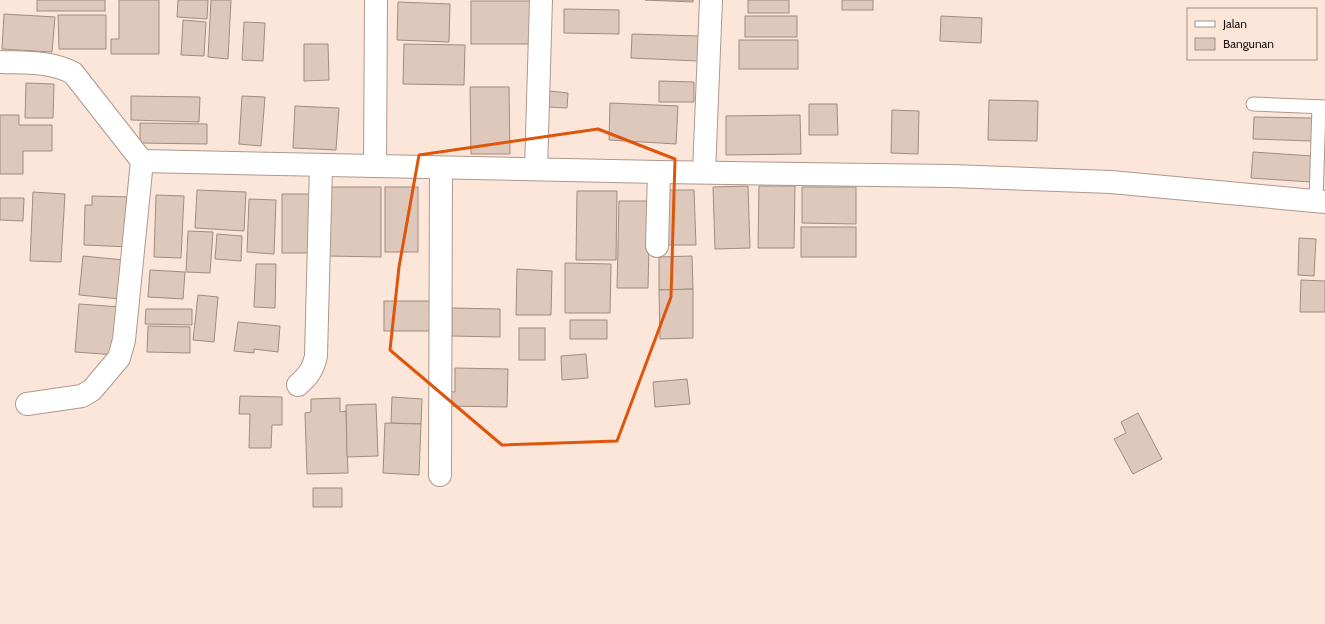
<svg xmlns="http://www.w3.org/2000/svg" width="1325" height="624" font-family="Cabin,sans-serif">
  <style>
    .building { fill: #dec8bb; stroke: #a18c81 }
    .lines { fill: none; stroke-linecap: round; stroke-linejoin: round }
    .lane-casing { stroke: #ad988d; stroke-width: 15 }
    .street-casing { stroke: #ad988d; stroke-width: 24 }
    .lane { stroke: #fff; stroke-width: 13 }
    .street { stroke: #fff; stroke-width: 22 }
    .marked { fill: none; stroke: #de560c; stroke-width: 3; stroke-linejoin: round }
  </style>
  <rect width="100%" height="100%" fill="#fce6d9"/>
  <!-- building -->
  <g class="building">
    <rect x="37" y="0" width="68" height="11"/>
    <polygon points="119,0 159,0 159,54 111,54 111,39 119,39"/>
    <polygon points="178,0 208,0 207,19 177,17"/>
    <polygon points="211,0 231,0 228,59 208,57"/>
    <polygon points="645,0 693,0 693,2"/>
    <rect x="748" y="0" width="41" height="13"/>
    <rect x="842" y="0" width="31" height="10"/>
    <rect x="471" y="1" width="60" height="43"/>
    <polygon points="398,2 450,4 449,42 397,40"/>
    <polygon points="564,9 619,10 619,34 564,33"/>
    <polygon points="4,14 55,17 52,52 2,49"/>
    <polygon points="58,15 106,15 106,49 59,49"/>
    <rect x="745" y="16" width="52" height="21"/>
    <polygon points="941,16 982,18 981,43 940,41"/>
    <polygon points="183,20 206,22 204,56 181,55"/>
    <polygon points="244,22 265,23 263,61 242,60"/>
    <polygon points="632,34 699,36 698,61 631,58"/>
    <rect x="739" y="40" width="59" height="29"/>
    <polygon points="304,44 328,44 329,80 304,81"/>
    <polygon points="404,44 465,45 464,85 403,84"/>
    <polygon points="659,81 694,82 694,102 659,102"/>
    <polygon points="26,83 54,84 53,118 25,118"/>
    <polygon points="470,87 509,87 510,154 471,154"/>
    <polygon points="549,91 568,93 567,108 548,107"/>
    <polygon points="131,96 200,97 199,122 131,120"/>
    <polygon points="242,96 265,97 261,146 239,144"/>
    <polygon points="989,100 1038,101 1037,141 988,140"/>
    <polygon points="610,103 678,106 676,144 609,140"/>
    <polygon points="809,104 837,104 838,135 809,135"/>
    <polygon points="295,106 339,108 336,150 293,148"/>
    <polygon points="892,110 919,111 918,154 891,153"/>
    <polygon points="0,115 19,115 19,125 52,125 52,151 23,151 23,174 0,174"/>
    <polygon points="800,115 801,154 726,155 726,116"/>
    <polygon points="1254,117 1313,118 1312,141 1253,139"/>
    <polygon points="140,123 207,124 207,144 140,143"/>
    <polygon points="1253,152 1313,156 1311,182 1251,178"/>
    <polygon points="748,186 750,248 715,249 713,187"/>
    <polygon points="759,186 795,186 794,248 758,248"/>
    <polygon points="328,187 381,187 381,257 328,256"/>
    <rect x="385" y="187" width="33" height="65"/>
    <polygon points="802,187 856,187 856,224 802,223"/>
    <polygon points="197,190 246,192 244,231 195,228"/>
    <polygon points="666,190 694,190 696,245 667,245"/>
    <polygon points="577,191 617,191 616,260 576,260"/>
    <polygon points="33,192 65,194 61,262 30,261"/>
    <polygon points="282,194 314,194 313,253 282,253"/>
    <polygon points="156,195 184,196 181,258 154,257"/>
    <polygon points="92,196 131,197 130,247 84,245 85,205 92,205"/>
    <polygon points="0,198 24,198 23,221 0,220"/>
    <polygon points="249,199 276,200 274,254 247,252"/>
    <polygon points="619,201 650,201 648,288 617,288"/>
    <rect x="801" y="227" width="55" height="30"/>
    <polygon points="188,231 213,232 210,273 186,272"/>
    <polygon points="217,234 242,236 241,261 215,259"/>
    <polygon points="1299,238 1316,239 1314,276 1298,275"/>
    <polygon points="83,256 124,260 121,299 79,295"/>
    <polygon points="692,256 693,289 659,290 659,257"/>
    <polygon points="565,263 611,264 610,313 565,313"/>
    <polygon points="256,264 276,264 275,308 254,307"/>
    <polygon points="517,269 552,271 551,315 516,315"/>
    <polygon points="150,270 185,272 183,299 148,297"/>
    <polygon points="1301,280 1325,281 1325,312 1300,312"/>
    <polygon points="693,289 693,338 660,339 659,290"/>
    <polygon points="198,295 218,297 214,342 193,340"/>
    <rect x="384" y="301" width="50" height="30"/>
    <polygon points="79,304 121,307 117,355 75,352"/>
    <polygon points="452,308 500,309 500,337 452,336"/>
    <polygon points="146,309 192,309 192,325 145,324"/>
    <rect x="570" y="320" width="37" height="19"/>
    <polygon points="238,322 280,326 278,352 254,349 254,353 234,351"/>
    <polygon points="148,326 190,327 190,353 147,352"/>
    <rect x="519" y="328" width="26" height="32"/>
    <polygon points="586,354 588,378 562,380 561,356"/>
    <polygon points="455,368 508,369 507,407 447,406 447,391 455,392"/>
    <polygon points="687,379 690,404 655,407 653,382"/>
    <polygon points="240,396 282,397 282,425 272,425 271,448 249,448 250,414 239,414"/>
    <polygon points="392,397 422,399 421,424 391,423"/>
    <polygon points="340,398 340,412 346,411 348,473 307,474 305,413 311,412 311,399"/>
    <polygon points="376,404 378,456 347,457 346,405"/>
    <polygon points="1138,413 1162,459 1133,474 1114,439 1126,433 1121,422"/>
    <polygon points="385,423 421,424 419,475 383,473"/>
    <rect x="313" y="488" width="29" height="19"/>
  </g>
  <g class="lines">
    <!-- lane casing -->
    <g class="lane-casing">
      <g id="lane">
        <polyline points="1253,104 1325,107"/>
        <polyline points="1316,201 1319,107"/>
      </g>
    </g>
    <!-- street casing -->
    <g class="street-casing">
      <g id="street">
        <path d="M0,62C24,63 51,61 73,73L142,161L659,172L951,176L1111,182L1325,202"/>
        <polyline points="375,166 376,0"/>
        <polyline points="536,169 541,0"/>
        <polyline points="704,172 711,0"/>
        <polyline points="657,246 659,172"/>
        <path d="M298,385C308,376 313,370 316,356L321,165"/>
        <polyline points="27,404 82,396 92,390 119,358 124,340 142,161"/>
        <polyline points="440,475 441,168"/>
      </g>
    </g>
    <!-- lane -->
    <use href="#lane" class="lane"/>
    <!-- street -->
    <use href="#street" class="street"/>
  </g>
  <!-- marked area -->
  <path class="marked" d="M598,129L675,159L671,297L617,441L502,445L390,350L399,267L419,155Z"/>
  <!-- legend -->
  <rect x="1187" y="8" width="130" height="52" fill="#fce6d9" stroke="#a29288"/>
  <rect x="1195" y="21" width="20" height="6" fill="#ffffff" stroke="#a29288"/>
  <text x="1223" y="28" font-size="12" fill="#1b130f">Jalan</text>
  <rect x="1195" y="38" width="20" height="12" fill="#dec8bb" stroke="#a29288"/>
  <text x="1223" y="48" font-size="12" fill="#1b130f">Bangunan</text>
</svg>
